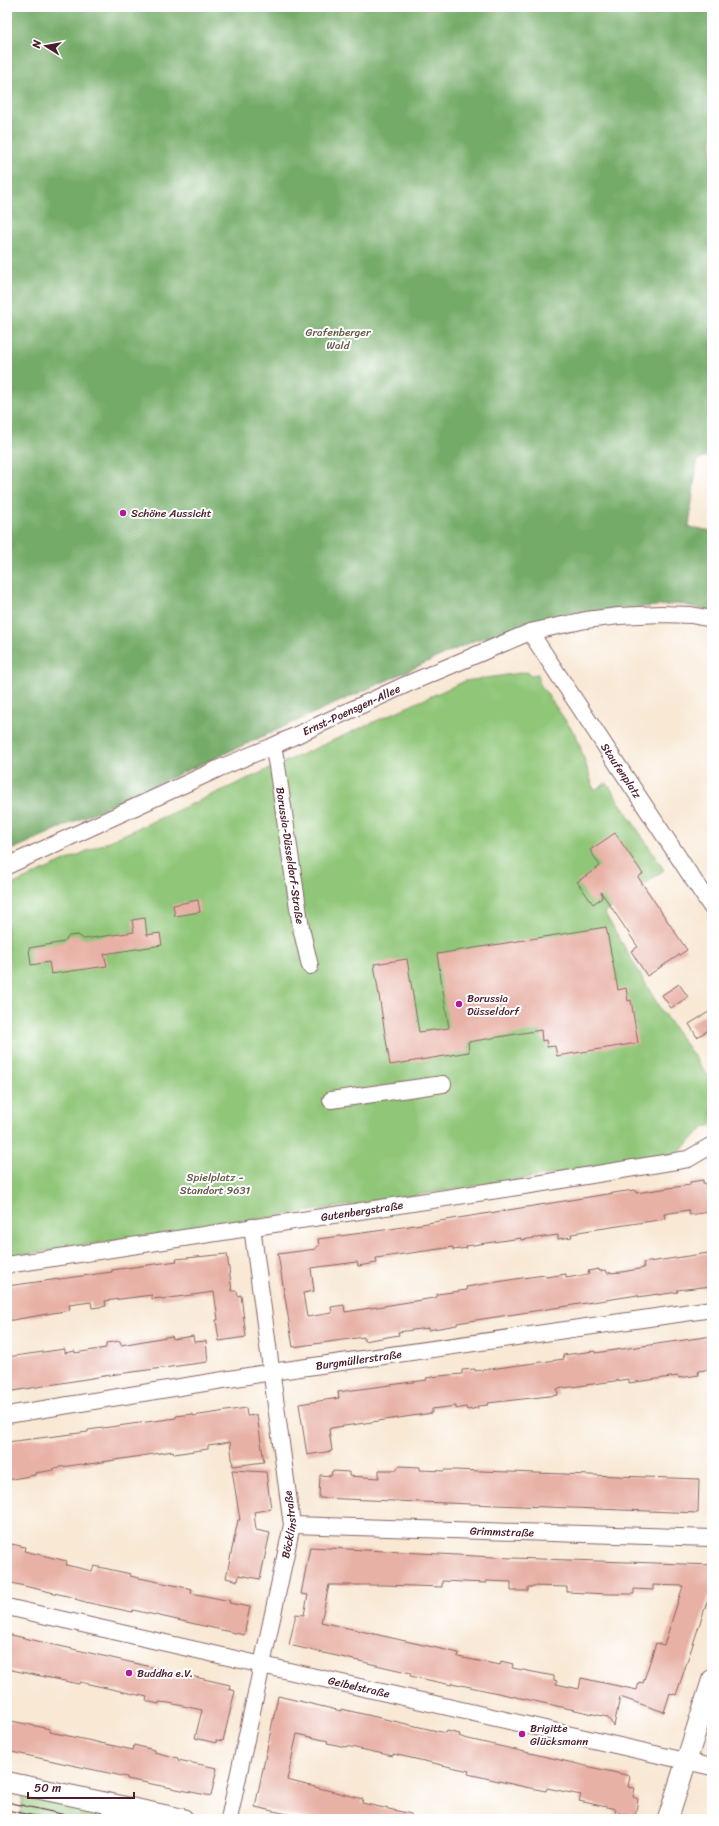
<svg xmlns="http://www.w3.org/2000/svg" width="719" height="1826" font-family="Sriracha,sans-serif">
  <style>
    .green { fill: #90c678; stroke: #6d7252 }
    .forest { fill: #74ab68; stroke: #5f654a }
    .building { fill: #e8b1a5; fill-rule: evenodd }
    .lines { fill: none; stroke-linecap: round; stroke-linejoin: round }
    .minor-casing { stroke: #876566; stroke-width: 18 }
    .major-casing { stroke: #876566; stroke-width: 22 }
    .minor { stroke: #fff; stroke-width: 16 }
    .major { stroke: #fff; stroke-width: 20 }
    .tram { stroke: #4a1f2b; stroke-width: 1 }
    .poi-dot { fill: #b5179e; stroke: #fff; stroke-width: 1.5 }
    .labels { text-anchor: middle; dominant-baseline: central; stroke-width: 4; stroke-linejoin: round; paint-order: stroke }
    .park-label { font-size: 11px; fill: #625946; stroke: #fff }
    .poi-label { font-size: 11px; fill: #4a1f2b; stroke: #fff; text-anchor: start }
    .street-label { font-size: 11px; fill: #4a1f2b; stroke: #fff }
  </style>
  <rect width="100%" height="100%" fill="#fff"/>
  <filter id="ink" filterUnits="userSpaceOnUse"><feTurbulence type="fractalNoise" baseFrequency=".025" numOctaves="2"/><feDisplacementMap in="SourceGraphic" scale="8" xChannelSelector="R" yChannelSelector="G"/><feConvolveMatrix kernelMatrix="1 2 1 2 8 2 1 2 1" color-interpolation-filters="sRGB"/></filter>
  <filter id="wash" filterUnits="userSpaceOnUse"><feTurbulence type="fractalNoise" baseFrequency=".012" numOctaves="4" result="noise"/><feDisplacementMap in="SourceGraphic" scale="16" xChannelSelector="R" yChannelSelector="G"/><feGaussianBlur stdDeviation="0.9" result="paint"/><feColorMatrix in="noise" values="0 0 0 0 0 0 0 0 0 0 0 0 0 0 0 0 0 1.4 0 .05"/><feComposite in="paint" operator="in"/></filter>
  <g filter="url(#wash)">
    <rect width="100%" height="100%" fill="#f8e8d4"/>
    <!-- green -->
    <g class="green">
      <path d="M527,672L531,675L538,674L540,684L577,737L594,790L607,783L664,870L604,912L661,1010L711,1080H712V1125C697,1128 692,1143 680,1151C676,1153 672,1155 669,1157L7,1257V887L465,681Z"/>
      <polygon points="23,1794 144,1819 20,1819"/>
    </g>
    <!-- forest -->
    <polygon class="forest" points="7,7 712,7 712,454 697,460 689,527 712,531 712,612 681,604 569,613 476,640 7,852"/>
    <g id="blocks">
      <!-- building -->
      <g class="building">
        <polygon points="615,833 643,874 638,877 687,950 647,976 631,951 638,947 601,892 602,898 593,904 577,882 600,866 590,850"/>
        <polygon points="198,900 200,912 175,916 173,905"/>
        <polygon points="145,918 147,935 160,933 162,945 104,954 107,966 51,974 49,962 31,965 29,948 64,942 69,936 78,935 84,939 134,932 132,920"/>
        <polygon points="606,927 618,990 626,988 628,1001 631,1000 638,1043 557,1056 555,1046 547,1047 546,1040 542,1041 541,1030 468,1042 469,1052 390,1065 374,964 407,959 419,1032 449,1028 437,954"/>
        <polygon points="679,984 688,997 671,1008 662,995"/>
        <polygon points="712,1010 712,1028 697,1037 689,1024"/>
        <polygon points="703,1180 703,1183 705,1183 710,1212 689,1215 689,1210 664,1214 665,1219 578,1232 578,1233 571,1234 572,1237 558,1239 558,1235 521,1240 521,1238 466,1246 467,1248 453,1250 453,1247 376,1258 377,1263 358,1266 357,1262 311,1268 314,1291 303,1293 307,1317 332,1313 331,1307 344,1305 345,1312 434,1298 437,1297 437,1294 467,1290 466,1287 522,1278 545,1275 546,1277 566,1274 566,1278 589,1274 588,1271 599,1269 599,1271 606,1270 607,1273 622,1272 644,1268 643,1263 708,1253 709,1260 712,1259 712,1286 677,1290 678,1292 658,1295 658,1294 638,1297 638,1295 457,1323 457,1325 428,1330 428,1328 398,1332 399,1335 364,1341 364,1337 293,1347 278,1254 316,1249 316,1247 319,1246 318,1239 384,1230 620,1192 635,1190 636,1193 669,1188 690,1185 690,1182"/>
        <polygon points="227,1254 232,1291 237,1291 238,1296 241,1295 246,1337 219,1341 216,1320 218,1320 214,1292 162,1299 161,1298 152,1299 152,1295 105,1301 106,1306 92,1308 91,1302 69,1305 70,1310 7,1321 7,1286 112,1272 112,1270 177,1261 176,1259"/>
        <polygon points="172,1336 173,1339 193,1336 194,1342 206,1341 208,1362 110,1375 7,1392 7,1357 65,1349 65,1353 75,1351 75,1353 106,1348 106,1343 120,1341 121,1345"/>
        <polygon points="712,1336 712,1369 698,1371 699,1375 679,1378 678,1376 629,1383 629,1379 557,1389 558,1395 488,1403 488,1405 477,1406 478,1408 467,1410 466,1407 456,1409 456,1406 432,1409 432,1413 331,1428 329,1429 332,1451 307,1455 299,1404 339,1398 338,1392 427,1380 426,1378 439,1376 462,1374 462,1370 475,1369 475,1371 564,1359 563,1355 595,1351 595,1353"/>
        <polygon points="246,1408 247,1416 257,1415 264,1462 233,1466 230,1442 208,1445 208,1449 187,1452 174,1454 173,1451 83,1465 82,1464 54,1468 54,1470 35,1473 35,1475 7,1480 7,1442 88,1432 88,1430 176,1418 176,1416 193,1414 193,1416"/>
        <polygon points="400,1466 420,1467 420,1470 444,1471 444,1470 454,1470 699,1479 698,1513 319,1498 320,1475 331,1476 332,1471 349,1472 349,1476 379,1478 379,1470 397,1470 397,1468"/>
        <polygon points="232,1470 266,1472 271,1509 254,1512 256,1530 270,1533 260,1579 239,1575 238,1581 226,1578 238,1520 240,1520"/>
        <polygon points="12,1544 25,1547 24,1551 67,1561 66,1565 92,1571 94,1566 131,1574 130,1576 192,1589 191,1593 230,1601 229,1603 250,1607 244,1635 133,1610 132,1612 85,1602 75,1599 76,1598 7,1582 7,1549 10,1550"/>
        <path d="M310,1547L512,1558L712,1565V1587L676,1695L670,1693L664,1712L620,1697L614,1726L607,1717L452,1683V1685L442,1683L410,1676L411,1673L289,1645L296,1614L304,1615L308,1595L301,1594ZM442,1581L486,1583V1581L511,1582V1591H528V1587H532V1586L567,1587V1592L608,1594H634V1589L653,1590V1585L683,1586L664,1645L656,1643L643,1683L639,1682L637,1690L581,1678L579,1689L556,1684L557,1681L554,1680V1676L512,1668L513,1664L501,1661L500,1665L458,1657L459,1653L321,1622L329,1585H385L442,1587Z"/>
        <polygon points="7,1634 230,1685 229,1689 235,1691 223,1741 216,1740 216,1743 195,1738 202,1710 169,1703 159,1702 159,1704 146,1701 147,1697 80,1682 79,1684 7,1669"/>
        <polygon points="278,1696 341,1711 341,1709 446,1733 447,1731 460,1734 459,1736 464,1738 630,1776 628,1787 635,1788 633,1797 638,1799 635,1817 615,1812 616,1809 579,1801 581,1795 547,1788 546,1791 525,1787 468,1774 469,1771 393,1754 393,1756 346,1746 346,1747 327,1743 328,1741 297,1734 287,1780 363,1799 362,1803 411,1814 411,1819 310,1819 255,1807"/>
        <polygon points="7,1720 50,1729 50,1732 133,1750 134,1745 154,1750 154,1752 178,1758 178,1760 217,1768 211,1796 127,1779 127,1777 7,1751"/>
      </g>
    </g>
  </g>
  <g filter="url(#ink)">
    <use href="#blocks" fill-opacity="0" stroke="#876566" stroke-width="1"/>
    <g class="lines">
      <!-- minor casing -->
      <g class="minor-casing">
        <g id="minor">
          <path id="s1" d="M530,632L712,908"/>
          <path id="s2" d="M273,746L277,766L301,928L310,966"/>
          <path id="s3" d="M7,866L222,767L273,746L405,685L530,632L586,620L619,616L661,614L691,615L712,619"/>
          <polyline points="331,1100 443,1084"/>
          <path id="s4" d="M7,1265L537,1184L688,1159L712,1145"/>
          <path id="s5" d="M7,1415L272,1372L712,1309"/>
          <path id="s6" d="M292,1525L712,1538"/>
          <path id="s7" d="M7,1607L712,1767"/>
          <path id="s8" d="M229,1819L292,1525L252,1227"/>
        </g>
      </g>
      <!-- major casing -->
      <g class="major-casing">
        <g id="major">
          <polyline points="7,1782 183,1819"/>
          <polyline points="668,1819 712,1680"/>
        </g>
      </g>
      <!-- minor -->
      <use href="#minor" class="minor"/>
      <!-- major -->
      <use href="#major" class="major"/>
      <!-- tram -->
      <g class="tram">
        <polyline points="7,1802 84,1819"/>
        <polyline points="7,1810 50,1819"/>
      </g>
    </g>
  </g>
  <!-- markers -->
  <g class="poi-dot">
    <circle cx="123" cy="513" r="4"/>
    <circle cx="459" cy="1004" r="4"/>
    <circle cx="129" cy="1673" r="4"/>
    <circle cx="522" cy="1734" r="4"/>
  </g>
  <g class="labels">
    <!-- park labels -->
    <g class="park-label">
      <text x="338" y="332">Grafenberger<tspan x="338" dy="13">Wald</tspan></text>
      <text x="215" y="1177">Spielplatz -<tspan x="215" dy="13">Standort 9631</tspan></text>
    </g>
    <!-- poi labels -->
    <g class="poi-label">
      <text x="131" y="513">Schöne Aussicht</text>
      <text x="467" y="998">Borussia<tspan x="467" dy="13">Düsseldorf</tspan></text>
      <text x="137" y="1673">Buddha e.V.</text>
      <text x="530" y="1728">Brigitte<tspan x="530" dy="13">Glücksmann</tspan></text>
    </g>
    <!-- street labels -->
    <g class="street-label">
      <text stroke="none"><textPath href="#s3" startOffset="378">Ernst-Poensgen-Allee</textPath></text>
      <text stroke="none"><textPath href="#s1" startOffset="166">Staufenplatz</textPath></text>
      <text stroke="none"><textPath href="#s2" startOffset="111">Borussia-Düsseldorf-Straße</textPath></text>
      <text stroke="none"><textPath href="#s4" startOffset="359">Gutenbergstraße</textPath></text>
      <text stroke="none"><textPath href="#s5" startOffset="356">Burgmüllerstraße</textPath></text>
      <text stroke="none"><textPath href="#s8" startOffset="301">Böcklinstraße</textPath></text>
      <text stroke="none"><textPath href="#s6" startOffset="210">Grimmstraße</textPath></text>
      <text stroke="none"><textPath href="#s7" startOffset="361">Geibelstraße</textPath></text>
    </g>
  </g>
  <!-- margin -->
  <rect width="719" height="1826" fill="none" stroke="#fff" stroke-width="24"/>
  <!-- north arrow -->
  <g transform="translate(46 46) rotate(281)" stroke="#ffffff" stroke-width="3" paint-order="stroke">
  <path d="M0-3L7 15L0 10L-7 15Z" fill="#4a1f2b"/>
  <text y="-6" font-size="11" font-weight="bold" text-anchor="middle" fill="#4a1f2b">N</text>
  </g>
  <!-- scale -->
  <path d="M28 1792v6h106v-6" fill="none" stroke="#4a1f2b" stroke-width="2"/>
  <text x="34" y="1792" font-size="12" fill="#4a1f2b" stroke="#ffffff" stroke-width="3" paint-order="stroke">50 m</text>
</svg>
